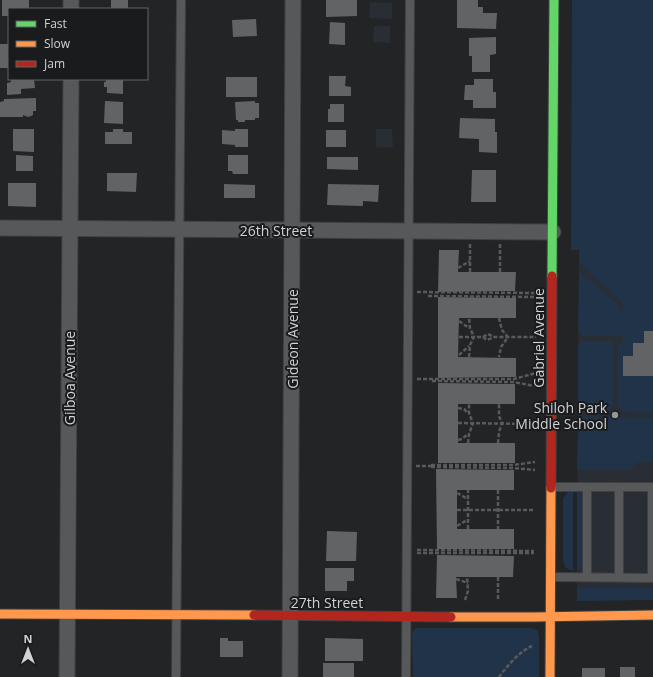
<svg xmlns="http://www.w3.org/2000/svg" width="653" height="677" font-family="'Open Sans',sans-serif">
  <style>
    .built { fill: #292e34 }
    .green { fill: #203349 }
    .building { fill: #626364 }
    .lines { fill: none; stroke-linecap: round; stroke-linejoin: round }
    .lane-casing { stroke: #404042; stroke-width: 10 }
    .street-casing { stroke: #404042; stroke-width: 17 }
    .fast-casing { stroke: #404042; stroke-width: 11 }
    .slow-casing { stroke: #404042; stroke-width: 11 }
    .jam-casing { stroke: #404042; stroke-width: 11 }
    .path { stroke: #5a5a5c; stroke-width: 2.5; stroke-dasharray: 4 2; stroke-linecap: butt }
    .lane { stroke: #575859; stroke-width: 8 }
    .street { stroke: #575859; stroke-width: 15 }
    .fast { stroke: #63d668; stroke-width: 9 }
    .slow { stroke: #ff974d; stroke-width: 9 }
    .jam { stroke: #b3261e; stroke-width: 9 }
    .poi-dot { fill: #949597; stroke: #191b1d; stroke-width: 1.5 }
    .labels { text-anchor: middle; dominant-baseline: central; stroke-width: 4; stroke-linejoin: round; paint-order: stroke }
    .street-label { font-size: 14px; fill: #d1d2d4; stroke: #191b1d }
    .poi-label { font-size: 14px; fill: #d1d2d4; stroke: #191b1d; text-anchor: end }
  </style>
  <rect width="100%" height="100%" fill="#232426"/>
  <!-- built -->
  <g class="built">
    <polygon points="370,2 392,3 392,19 369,18"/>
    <polygon points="374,26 390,26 390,43 373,42"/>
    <polygon points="376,129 392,129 393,147 376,148"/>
    <polygon points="579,250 653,250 653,588 577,588"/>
  </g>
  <!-- green -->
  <g class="green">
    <polygon points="572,0 653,0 653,331 644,332 644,343 633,356 623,356 623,376 653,376 653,413 623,412 617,404 618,343 623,343 623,336 583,336 578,331 579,271 623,309 623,303 579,263 579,250 571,250"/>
    <polygon points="583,341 613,341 613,404 607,413 583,412 578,408 578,346"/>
    <polygon points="583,417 653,418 653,462 637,462 631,470 577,470 578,422"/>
    <polygon points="573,490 573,571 566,568 563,561 563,498 568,492"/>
    <polygon points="577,491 580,491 581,494 581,568 577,571"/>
    <polygon points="577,588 653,588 653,600 577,601"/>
    <polygon points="416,628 531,628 537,630 539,636 539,677 413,677 412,635 413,631"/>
  </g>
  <!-- building -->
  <g class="building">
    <polygon points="2,0 29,0 29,9 9,9 9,16 2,16"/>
    <rect x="111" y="0" width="17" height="9"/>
    <polygon points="326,0 357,0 357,16 326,17"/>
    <polygon points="457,0 478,0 478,7 483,7 483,13 497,13 496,29 457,28"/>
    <polygon points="256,19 257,36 233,37 232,20"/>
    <polygon points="330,22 345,23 345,45 329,44"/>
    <polygon points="496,37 496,54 490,55 490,72 472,72 472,56 469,56 469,38"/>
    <rect x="0" y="44" width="9" height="24"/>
    <polygon points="329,76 346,76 345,86 351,87 351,96 329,96"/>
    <rect x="226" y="77" width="31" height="20"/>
    <polygon points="11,79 34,79 35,88 21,89 21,94 7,95 7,83 11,82"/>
    <polygon points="106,79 123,79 123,94 107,93 107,87 104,87 104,82 106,82"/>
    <polygon points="474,79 493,79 493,92 496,92 496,108 473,108 473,100 464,100 465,85 474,85"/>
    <polygon points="36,98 36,111 33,111 33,115 31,116 28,117 23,115 23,117 0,117 0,102 4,101 4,99"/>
    <polygon points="105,101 123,102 123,124 104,123"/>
    <polygon points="255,101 255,103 259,103 259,118 255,118 255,120 245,120 245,122 238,122 238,120 236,120 235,102"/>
    <polygon points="330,104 344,104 344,122 328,122 328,109 330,109"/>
    <polygon points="460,118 495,119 495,132 497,132 497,153 479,152 479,139 459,138"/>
    <polygon points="13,129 34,129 34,152 13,151"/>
    <polygon points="113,129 123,129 123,132 132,132 132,144 105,144 105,132 113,132"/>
    <polygon points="235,129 248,129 248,147 235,147 235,145 222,144 222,130 235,131"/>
    <rect x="326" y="130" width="20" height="17"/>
    <polygon points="16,155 33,156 33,171 16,171"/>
    <polygon points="228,155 248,155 248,174 233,174 232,171 228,171"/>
    <polygon points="327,157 358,157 358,170 327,169"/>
    <polygon points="472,170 496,170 496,202 471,202"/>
    <polygon points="107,173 137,173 136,192 107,191"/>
    <polygon points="8,183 36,183 36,207 8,206"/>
    <polygon points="224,184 255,185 255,198 224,198"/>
    <polygon points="328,184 379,185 378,202 363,201 363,206 327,205"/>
    <polygon points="439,250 459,250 458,272 516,272 515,291 438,292"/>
    <polygon points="438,297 516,298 516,318 459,318 458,357 516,358 516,377 438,378"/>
    <polygon points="644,331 653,331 653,376 623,376 623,356 633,356 633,343 644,343"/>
    <polygon points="438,383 515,384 515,404 458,404 458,443 515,443 515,463 438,463"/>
    <polygon points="436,469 514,470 514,490 457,490 457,529 514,529 514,549 437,549"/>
    <polygon points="327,531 357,532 356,561 326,561"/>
    <polygon points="437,555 514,556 513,577 456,577 457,598 436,598"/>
    <polygon points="325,568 354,568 354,581 347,581 347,591 325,591"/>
    <polygon points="220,638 228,638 228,641 243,641 243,657 220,657"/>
    <polygon points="325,638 363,639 363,661 325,661"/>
    <rect x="323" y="663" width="31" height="14"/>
    <rect x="620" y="667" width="15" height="10"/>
    <rect x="582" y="668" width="23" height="9"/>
  </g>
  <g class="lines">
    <!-- lane casing -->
    <g class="lane-casing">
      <g id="lane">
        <polyline points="552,487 653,487"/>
        <polyline points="587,487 587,577"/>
        <polyline points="619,487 619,577"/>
        <polyline points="551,577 653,578"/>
        <polyline points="652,577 652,487"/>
        <polyline points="176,677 181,0"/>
        <polyline points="406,677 410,0"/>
      </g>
    </g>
    <!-- street casing -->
    <g class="street-casing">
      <g id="street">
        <polyline points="71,9 71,0"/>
        <polyline points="0,228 553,232"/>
        <polyline points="67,677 71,79"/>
        <polyline points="290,677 293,0"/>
      </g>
    </g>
    <!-- fast casing -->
    <g class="fast-casing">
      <polyline id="fast" points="552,276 554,0"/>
    </g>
    <!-- slow casing -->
    <g class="slow-casing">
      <g id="slow">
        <polyline points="0,614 254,615"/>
        <polyline points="451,617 533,617 653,615"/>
        <polyline points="550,677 551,488"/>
      </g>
    </g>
    <!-- jam casing -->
    <g class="jam-casing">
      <g id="jam">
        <polyline points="551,488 552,276"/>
        <polyline points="254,615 451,617"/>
      </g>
    </g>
    <!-- path -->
    <g class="path">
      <polyline points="470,244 470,272"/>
      <polyline points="500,244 500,272"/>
      <polyline points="458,268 470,261"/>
      <polyline points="417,292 536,293"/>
      <polyline points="428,296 535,297"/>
      <polyline points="499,318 502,330 508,337 501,347 499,357"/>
      <polyline points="459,321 469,328"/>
      <polyline points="459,337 483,337 487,340 494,337 536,337"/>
      <polyline points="483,337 488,334 494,337"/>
      <polyline points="459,355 469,346"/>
      <polyline points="469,357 470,345 474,337 470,328 469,318"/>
      <polyline points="417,379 514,379 536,373"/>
      <polyline points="432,381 513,382 535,386"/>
      <polyline points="458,408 464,409 468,413"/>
      <polyline points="458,423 536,424"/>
      <polyline points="458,440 462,439 468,434"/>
      <polyline points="468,443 469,434 473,423 469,413 469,404"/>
      <polyline points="498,443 499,432 502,423 499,416 499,404"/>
      <polyline points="431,465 513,465 535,462"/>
      <polyline points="416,466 431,466"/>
      <polyline points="431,467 513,468 535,470"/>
      <polyline points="498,490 498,529"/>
      <polyline points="457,493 468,499"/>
      <polyline points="457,510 535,510"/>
      <polyline points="457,526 467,520"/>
      <polyline points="468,529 468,490"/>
      <polyline points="417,550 534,551"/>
      <polyline points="417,553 534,553"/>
      <polyline points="498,577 498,601"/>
      <polyline points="456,579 468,583"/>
      <polyline points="465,600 468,591 467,577"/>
      <path d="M499,677C508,665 519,652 532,646"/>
    </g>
    <!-- lane -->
    <use href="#lane" class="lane"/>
    <!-- street -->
    <use href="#street" class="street"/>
    <!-- fast -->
    <use href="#fast" class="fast"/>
    <!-- slow -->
    <use href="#slow" class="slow"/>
    <!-- jam -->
    <use href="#jam" class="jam"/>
  </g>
  <!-- markers -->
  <circle class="poi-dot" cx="615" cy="415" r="4"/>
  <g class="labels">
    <!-- street labels -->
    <g class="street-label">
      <text x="276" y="230">26th Street</text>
      <text transform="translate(538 338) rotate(-90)">Gabriel Avenue</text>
      <text transform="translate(292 339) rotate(-90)">Gideon Avenue</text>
      <text transform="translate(69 378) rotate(-90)">Gilboa Avenue</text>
      <text x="327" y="602">27th Street</text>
    </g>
    <!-- poi labels -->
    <g class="poi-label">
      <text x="607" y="407">Shiloh Park<tspan x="607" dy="16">Middle School</tspan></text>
    </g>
  </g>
  <!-- legend -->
  <rect x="8" y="8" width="140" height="72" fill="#191b1d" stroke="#636466"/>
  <rect x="16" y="21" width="20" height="6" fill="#63d668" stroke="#636466"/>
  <text x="44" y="28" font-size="12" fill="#d1d2d4">Fast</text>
  <rect x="16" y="41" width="20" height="6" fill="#ff974d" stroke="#636466"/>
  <text x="44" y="48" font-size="12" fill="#d1d2d4">Slow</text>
  <rect x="16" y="61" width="20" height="6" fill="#b3261e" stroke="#636466"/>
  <text x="44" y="68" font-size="12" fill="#d1d2d4">Jam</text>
  <!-- north arrow -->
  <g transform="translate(28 649)" stroke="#191b1d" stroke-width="3" paint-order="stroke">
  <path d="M0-3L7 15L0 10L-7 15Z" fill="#d1d2d4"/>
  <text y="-6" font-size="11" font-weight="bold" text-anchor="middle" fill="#d1d2d4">N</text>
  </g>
</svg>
